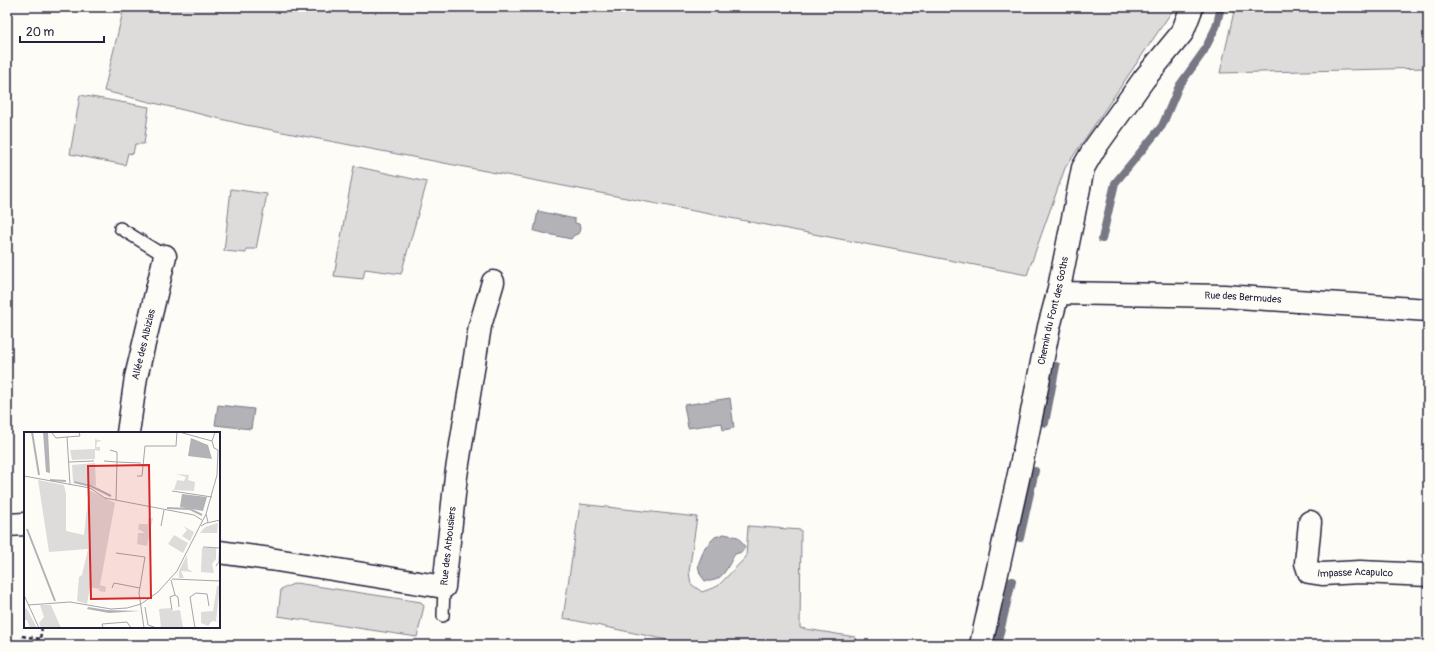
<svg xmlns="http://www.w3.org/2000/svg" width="1435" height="652" font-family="Pangolin,sans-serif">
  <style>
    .green { fill: #dddcdb; stroke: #807f8b }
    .water { fill: #b2b2b7; stroke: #787885 }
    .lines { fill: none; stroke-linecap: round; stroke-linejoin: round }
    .stream { stroke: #787885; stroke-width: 8 }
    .service-casing { stroke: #22223b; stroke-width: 14 }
    .minor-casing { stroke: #22223b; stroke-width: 25 }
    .path { stroke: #22223b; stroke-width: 2.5; stroke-dasharray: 4 3; stroke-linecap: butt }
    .service { stroke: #fdfcf7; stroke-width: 11 }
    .minor { stroke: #fdfcf7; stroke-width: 22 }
    .labels { text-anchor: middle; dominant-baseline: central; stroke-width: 3; stroke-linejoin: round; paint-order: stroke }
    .street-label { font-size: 10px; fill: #22223b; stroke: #fdfcf7 }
    .inset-river { fill: none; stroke: #b2b2b7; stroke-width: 2 }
    .inset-road { fill: none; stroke: #a5a5ac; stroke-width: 1 }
    .view { fill: #d62828; fill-opacity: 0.15; stroke: #d62828; stroke-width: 2 }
    .inset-edge { fill: none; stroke: #22223b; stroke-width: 2 }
  </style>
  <rect width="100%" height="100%" fill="#fdfcf7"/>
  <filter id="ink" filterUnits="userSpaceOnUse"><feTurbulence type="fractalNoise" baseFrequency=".025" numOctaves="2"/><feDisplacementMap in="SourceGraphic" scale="8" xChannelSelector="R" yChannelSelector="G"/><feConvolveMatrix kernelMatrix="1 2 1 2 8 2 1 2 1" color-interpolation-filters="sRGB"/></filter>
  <g filter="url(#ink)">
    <!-- green -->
    <g class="green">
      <polygon points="124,7 1175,7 1065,168 1027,275 246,125 104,91"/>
      <polygon points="1235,7 1428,7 1428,68 1220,73"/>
      <polygon points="80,95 149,107 144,144 135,144 133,154 128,153 125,165 70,154"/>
      <polygon points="354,166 427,182 401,274 365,269 363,279 334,276"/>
      <polygon points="231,189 267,194 256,249 246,249 246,253 224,251"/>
      <polygon points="580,504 697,517 689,572 691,584 702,592 718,586 746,557 748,526 801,530 800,628 855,637 857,645 691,645 563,618"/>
      <polygon points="296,583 421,602 424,606 417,637 278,616 281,589"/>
    </g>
    <!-- water -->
    <g class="water">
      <polygon points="538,211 575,219 575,223 579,224 580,228 579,233 573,236 571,239 534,231"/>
      <polygon points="730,398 734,428 723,430 722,423 688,428 684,405"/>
      <polygon points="218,405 254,409 251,429 215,425"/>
      <path d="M724,534L738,537L745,547L742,552L735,554C727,567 723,583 705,581L700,574L698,565L705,547L715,537Z"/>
    </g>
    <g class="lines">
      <!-- stream -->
      <g class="stream">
        <polyline points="1102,239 1115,183 1162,126 1179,86 1204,51 1216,27 1221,7"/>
        <polyline points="1045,423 1056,366"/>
        <polyline points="1020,538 1035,471"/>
        <polyline points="997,645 1012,581"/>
      </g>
      <!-- service casing -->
      <g class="service-casing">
        <g id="service">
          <polyline points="120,228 165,256"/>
          <polyline points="443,616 444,587"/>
        </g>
      </g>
      <!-- minor casing -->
      <g class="minor-casing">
        <g id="minor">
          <path id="s1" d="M1058,293L1224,296L1428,310"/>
          <path id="s2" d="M128,433L136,377L165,256"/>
          <path id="s3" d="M1310,522L1306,563L1309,572L1322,574L1360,572L1428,575"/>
          <polyline points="7,525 25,524"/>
          <path id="s4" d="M219,552L270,559L444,587L456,476L480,326L493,282"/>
          <path id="s5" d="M981,645L1025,447L1049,327L1058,293L1083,168L1094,149L1144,79L1182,33L1192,7"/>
        </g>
      </g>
      <!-- path -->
      <g class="path">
        <polyline points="42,627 40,639 44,645"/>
        <polyline points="22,636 40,639"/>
      </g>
      <!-- service -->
      <use href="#service" class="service"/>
      <!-- minor -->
      <use href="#minor" class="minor"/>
    </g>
  </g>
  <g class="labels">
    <!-- street labels -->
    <g class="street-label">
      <text stroke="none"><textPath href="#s1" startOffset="185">Rue des Bermudes</textPath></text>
      <text stroke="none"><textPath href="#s5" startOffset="342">Chemin du Font des Goths</textPath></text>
      <text stroke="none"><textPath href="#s2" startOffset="90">Allée des Albizias</textPath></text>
      <text stroke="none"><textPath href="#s4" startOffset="269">Rue des Arbousiers</textPath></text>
      <text stroke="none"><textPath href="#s3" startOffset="97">Impasse Acapulco</textPath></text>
    </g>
  </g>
  <!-- overview -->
  <g transform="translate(24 432)">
    <rect width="196" height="196" fill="#fdfcf7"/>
    <path d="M71,7L78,9L73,10L72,15H76V19L71,18V27L48,28L46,18L71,17ZM71,31L72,54L49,49L48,33ZM152,42L165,43L164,48L171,50L170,59L150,58L153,48L160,49L162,45ZM14,48L40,53L42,62V99L60,103L65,58L91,71L76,153L82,155L81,160L75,159L76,155L75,157L66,155L63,172L53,169L55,145L58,143L64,117L25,120ZM129,86L123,114L113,112L114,101H121L114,97L115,92H124V87ZM194,91L193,101H176L181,95ZM159,94L170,100L166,109L158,104L163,98ZM150,103L164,111L159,121L144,112ZM178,116H192V127L188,132L190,141L177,140ZM163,123L164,137L169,140L157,139L160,146H155V139ZM196,153L192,189L196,190L188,189L184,194L177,191V180L189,179L193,154ZM16,173H27L37,196H17L15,191L20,185ZM0,176L3,177L13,196H6L3,188H0ZM147,176L148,179L156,178L159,195L137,196L135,177Z" fill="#dddcdb"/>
    <path d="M19,0H24L26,41L22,40ZM167,6L184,13L188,27L164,24ZM158,62L183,65L179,79L156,75ZM64,175L83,178L116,179L85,181L63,177Z" fill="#b2b2b7"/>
    <path class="inset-river" d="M8,0L15,43M26,48L42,49M50,50L67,54L87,64M143,76L166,77L178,83M3,97L31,169"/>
    <path class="inset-road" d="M27,0L32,6L43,5L46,53M155,0L188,9M43,5L56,4L55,0M190,16L188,9L191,0M80,29L93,30V20L86,18M45,30L70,29M0,44L66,56L81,66L170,83L178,88M113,44H118L121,14H152L153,0M148,59L188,65M92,68L93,30L117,31M183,91L196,88M137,94L140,78M177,94L184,90L182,82M179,115L196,116M92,121L121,125L115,161L120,196M192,134L195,130L196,104M148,147L196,149M147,148L151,163L146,165L148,178M88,156L90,151L116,156M0,163L15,196M151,163L154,165L155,175M4,173L46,170L87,177L103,176L117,172L134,160L153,139L182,82L193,43L194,18L190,16M121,175L124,193L133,196M79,196L78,192L103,190L107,196M171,196L166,165L172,161L183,162L185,174"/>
    <path class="view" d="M125,33L127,166L67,167L64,34Z"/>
    <rect width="196" height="196" class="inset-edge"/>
  </g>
  <!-- margin -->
  <rect width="1435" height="652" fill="none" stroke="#fdfcf7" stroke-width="24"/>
  <rect x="12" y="12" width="1411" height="628" fill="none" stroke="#22223b" stroke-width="1.5" filter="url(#ink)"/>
  <!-- scale -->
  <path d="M20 36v6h84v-6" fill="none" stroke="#22223b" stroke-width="2"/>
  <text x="26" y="36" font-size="12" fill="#22223b" stroke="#fdfcf7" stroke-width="3" paint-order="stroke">20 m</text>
</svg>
